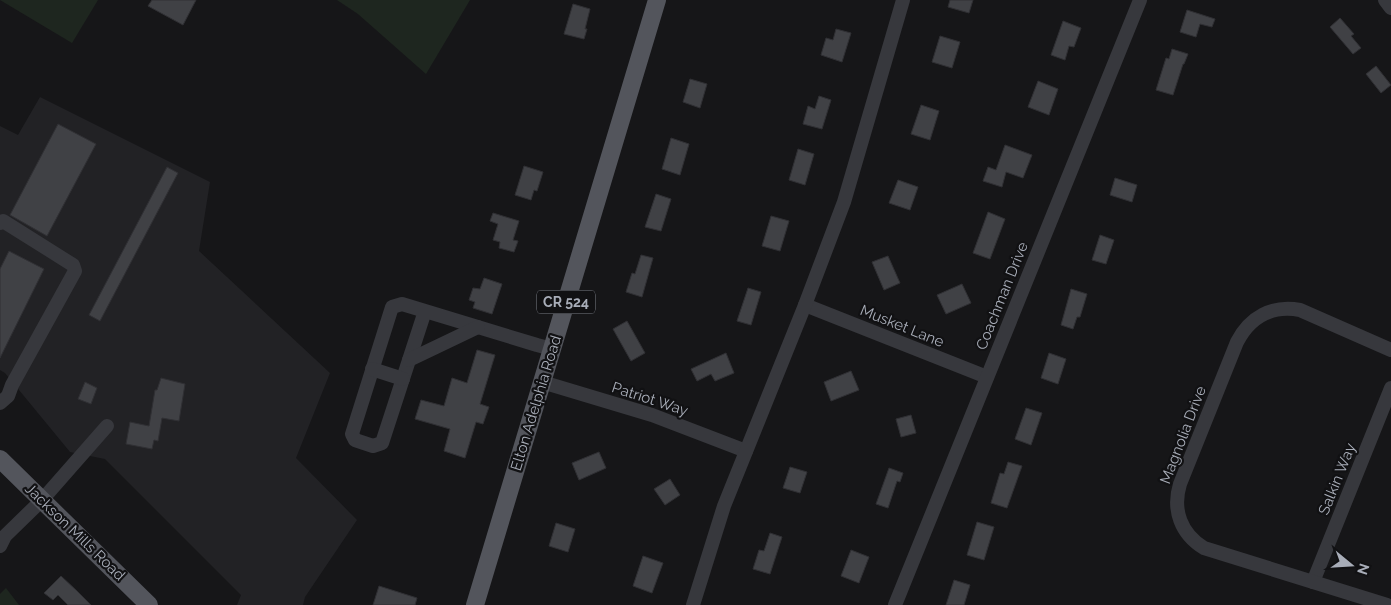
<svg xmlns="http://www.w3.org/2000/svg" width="1391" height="605" font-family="Raleway,sans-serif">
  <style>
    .built { fill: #222225 }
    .green { fill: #1e261f }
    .building { fill: #404145; stroke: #303034 }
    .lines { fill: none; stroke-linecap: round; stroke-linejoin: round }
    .minor { stroke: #37383d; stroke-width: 14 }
    .major { stroke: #53555c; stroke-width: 18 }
    .labels { text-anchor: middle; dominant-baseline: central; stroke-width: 4.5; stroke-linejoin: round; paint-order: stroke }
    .shield { fill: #111113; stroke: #7b7e86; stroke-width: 1 }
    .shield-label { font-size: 14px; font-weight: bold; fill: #a8adb8 }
    .street-label { font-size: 15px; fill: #a8adb8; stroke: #111113 }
  </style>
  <rect width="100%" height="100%" fill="#161618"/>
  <!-- built -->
  <polygon class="built" points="40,97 210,182 199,251 330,373 296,458 357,520 305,597 303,605 237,605 241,595 105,459 70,452 5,373 0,370 0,126 18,135"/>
  <!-- green -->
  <g class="green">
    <polygon points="0,0 98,0 72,43"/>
    <polygon points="337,0 470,0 426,74 358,14"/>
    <polygon points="6,588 19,605 0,605 0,594"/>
  </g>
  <!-- building -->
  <g class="building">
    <polygon points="152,0 196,0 183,25 148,6"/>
    <polygon points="950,0 973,0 969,13 948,7"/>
    <polygon points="573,4 590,9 585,29 587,29 584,39 564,34"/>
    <polygon points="1187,10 1215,19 1212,27 1200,24 1196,37 1180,32"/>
    <polygon points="1340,18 1354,34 1351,36 1361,48 1353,54 1330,27"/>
    <polygon points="1063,21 1081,28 1074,47 1069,46 1065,60 1051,55"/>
    <polygon points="836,29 851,33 842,62 821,55 826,38 833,40"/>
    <polygon points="940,36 960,42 952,68 932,62"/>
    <polygon points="1172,49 1188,54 1184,64 1183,64 1173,95 1156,90 1166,58 1169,59"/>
    <polygon points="1376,66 1391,85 1381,93 1366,74"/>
    <polygon points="690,79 707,84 700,108 683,102"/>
    <polygon points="1038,81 1058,89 1049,115 1028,107"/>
    <polygon points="819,96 831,100 822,129 803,124 808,106 815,109"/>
    <polygon points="921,105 939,111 930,140 911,134"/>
    <polygon points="58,124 96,144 47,236 10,215"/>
    <polygon points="671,138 689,144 680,175 662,169"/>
    <polygon points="1005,145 1032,155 1023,178 1006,172 1002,187 983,181 988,167 996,170"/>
    <polygon points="798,149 814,154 805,185 789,180"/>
    <polygon points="524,166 543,172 537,191 534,190 531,200 515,195"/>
    <polygon points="167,167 178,173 100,321 89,315"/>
    <polygon points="1115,178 1137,185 1132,202 1110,195"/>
    <polygon points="898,180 918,187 910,210 889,203"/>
    <polygon points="656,194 671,199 661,231 645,227"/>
    <polygon points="988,212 1005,219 990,259 973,253"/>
    <polygon points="493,213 519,221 513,240 518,241 514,252 499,248 500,242 493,240 498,224 490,221"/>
    <polygon points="771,216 789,221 780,251 762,246"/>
    <polygon points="1100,235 1114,240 1106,264 1092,260"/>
    <polygon points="9,251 44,269 0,358 0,269"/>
    <polygon points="641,255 653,258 642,297 626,292 632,273 635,274"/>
    <polygon points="888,256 900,283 884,290 872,262"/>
    <polygon points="484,278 502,284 492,314 473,308 475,302 469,300 473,288 480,289"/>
    <polygon points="962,284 971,303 946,314 937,295"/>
    <polygon points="748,288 761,292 751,325 737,321"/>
    <polygon points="1071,289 1087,294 1080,317 1077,317 1073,329 1061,325"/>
    <polygon points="627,321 645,353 631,361 613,329"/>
    <polygon points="477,350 495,355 480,404 489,407 483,424 476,422 465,458 444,451 450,429 415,419 421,400 444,406 452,378 467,383"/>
    <polygon points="726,353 734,373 715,381 711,374 697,381 691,369"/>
    <polygon points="1049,353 1066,359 1058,384 1041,378"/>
    <polygon points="851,371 859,390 831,401 824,382"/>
    <polygon points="161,378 185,384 179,421 162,418 158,441 154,440 152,449 126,444 130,422 149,426 155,390 157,390"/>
    <polygon points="85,382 97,388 91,404 78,399"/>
    <polygon points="1026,408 1042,413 1031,445 1015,439"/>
    <polygon points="911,415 916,433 901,437 896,419"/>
    <polygon points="599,452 606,468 579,480 572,463"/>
    <polygon points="1008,462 1022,466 1007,508 991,503 1000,473 1004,474"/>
    <polygon points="790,467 807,472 800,493 783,488"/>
    <polygon points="889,468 903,473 900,482 897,481 888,508 876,504"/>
    <polygon points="670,479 680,495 665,505 654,489"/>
    <polygon points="977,522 994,527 984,560 967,555"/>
    <polygon points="556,523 575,529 568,552 549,546"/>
    <polygon points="770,533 782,537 770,574 753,569 759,550 764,551"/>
    <polygon points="851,550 869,557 859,583 841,576"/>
    <polygon points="643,556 663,563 652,593 633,586"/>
    <polygon points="61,576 76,590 91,605 68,605 58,595 53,600 44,593"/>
    <polygon points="954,580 970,585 964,605 946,605"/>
    <polygon points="379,586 417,598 415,605 373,605"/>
  </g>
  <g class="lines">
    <!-- minor -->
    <g class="minor">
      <polyline points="1385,0 1391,8"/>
      <polyline points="0,223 3,221 73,265 75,271 12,385 8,396 0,403"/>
      <polyline points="805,305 987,377"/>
      <polyline points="425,311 382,443 373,446 355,440 352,434 392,307 402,304 537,345 552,349"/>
      <polyline points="409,360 478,327"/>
      <polyline points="372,369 403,379"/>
      <polyline points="542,382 652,415 746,451"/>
      <polyline points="0,546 5,536 42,500 107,426"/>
      <polyline points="1313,582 1391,388"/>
      <polyline points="693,605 724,506 805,305 844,202 903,0"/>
      <polyline points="895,605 1140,0"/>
      <path d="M1387,605L1204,548C1181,534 1172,510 1180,484L1237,342C1250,317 1272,305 1300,310L1391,350"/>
    </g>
    <!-- major -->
    <g class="major">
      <polyline points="0,459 149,605"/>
      <polyline points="475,605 657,0"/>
    </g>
  </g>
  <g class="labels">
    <!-- shield labels -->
    <rect class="shield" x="537" y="290.5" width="58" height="23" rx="4"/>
    <g class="shield-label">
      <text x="566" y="302">CR 524</text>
    </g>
    <!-- street labels -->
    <g class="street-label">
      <text transform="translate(1002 296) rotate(-68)">Coachman Drive</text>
      <text transform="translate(902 326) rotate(22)">Musket Lane</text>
      <text transform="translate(650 399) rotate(18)">Patriot Way</text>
      <text transform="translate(536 403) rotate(-73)">Elton Adelphia Road</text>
      <text transform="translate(1183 435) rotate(-69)">Magnolia Drive</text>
      <text transform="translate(1337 479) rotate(-68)">Salkin Way</text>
      <text transform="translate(75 532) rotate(44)">Jackson Mills Road</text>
    </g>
  </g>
  <!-- north arrow -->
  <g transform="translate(1351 565) rotate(108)" stroke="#111113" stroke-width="4" paint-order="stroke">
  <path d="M0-4L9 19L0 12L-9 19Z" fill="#a8adb8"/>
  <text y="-8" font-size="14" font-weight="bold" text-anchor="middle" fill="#a8adb8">N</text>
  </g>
</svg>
